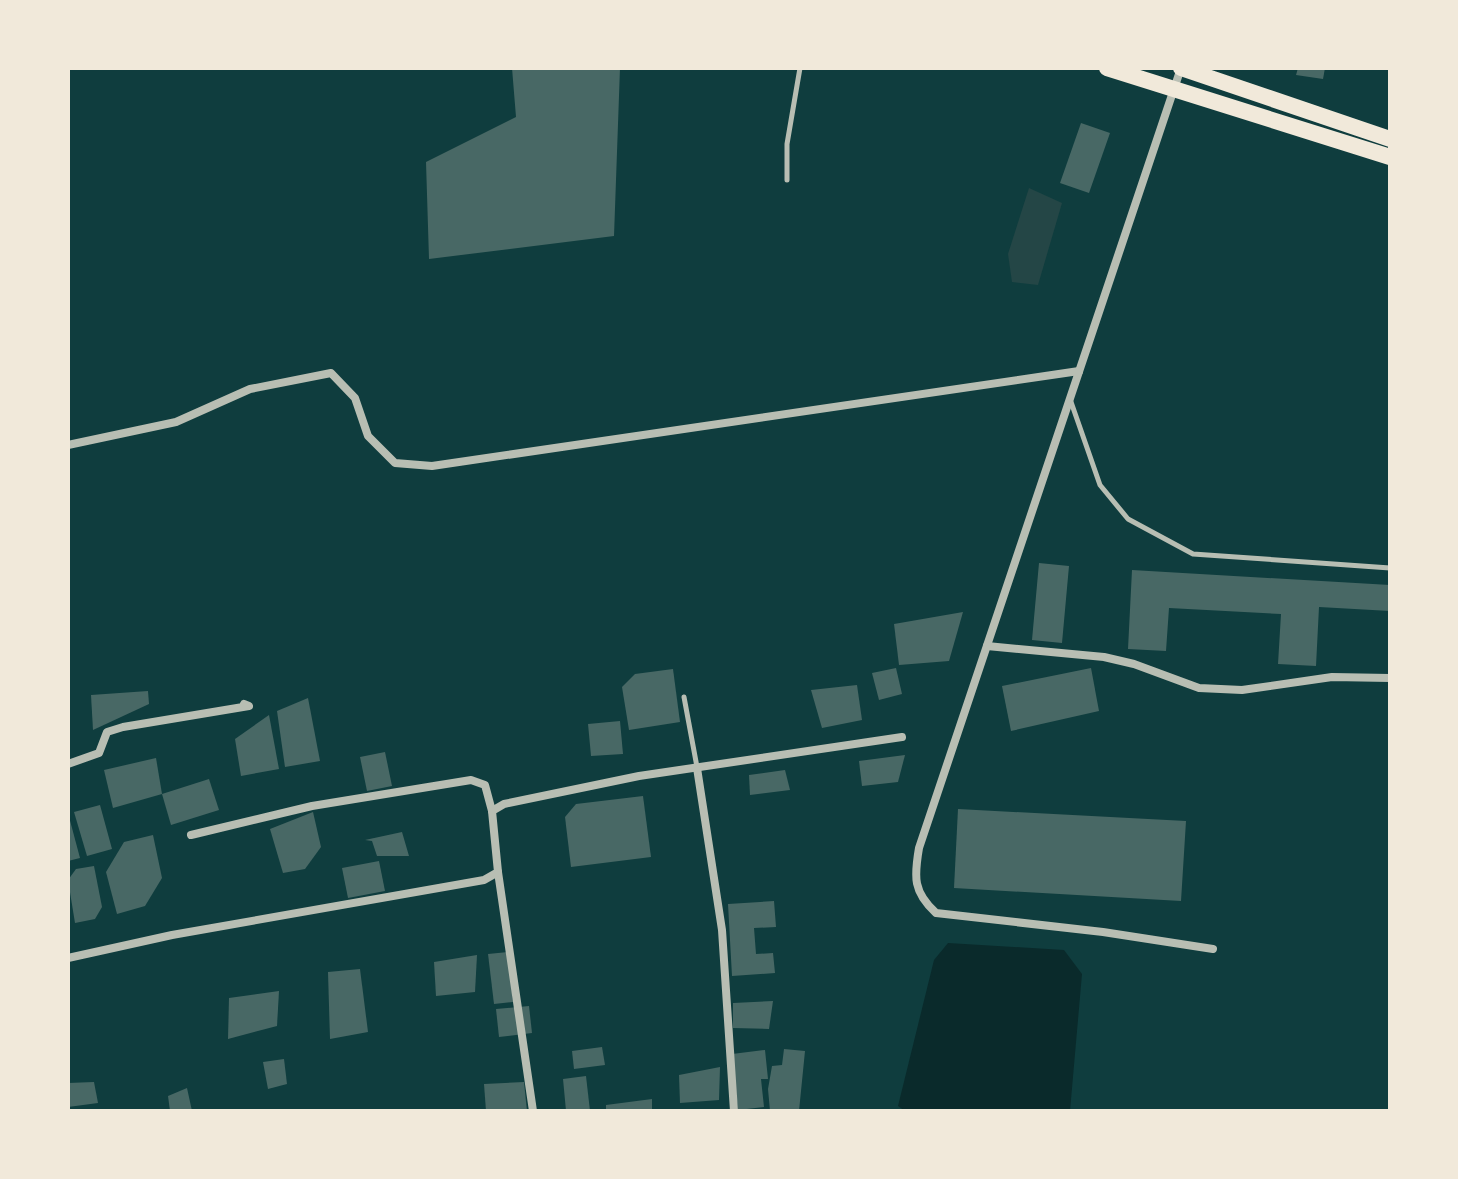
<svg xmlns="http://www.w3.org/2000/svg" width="1458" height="1179" font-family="'Noto Serif',serif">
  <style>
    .green { fill: #244646 }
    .water { fill: #0a2a2b }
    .building { fill: #486865 }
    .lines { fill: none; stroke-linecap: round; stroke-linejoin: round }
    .service { stroke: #b8beb3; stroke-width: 5 }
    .minor { stroke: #b8beb3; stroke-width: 8 }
    .trunk { stroke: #f1e9da; stroke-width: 16 }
  </style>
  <rect width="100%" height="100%" fill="#0f3d3e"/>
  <!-- green -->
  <polygon class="green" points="1029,188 1062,203 1038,285 1012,282 1008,254"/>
  <!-- water -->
  <polygon class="water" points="948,943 1064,950 1082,974 1070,1111 905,1111 898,1106 934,960"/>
  <!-- building -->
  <g class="building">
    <polygon points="512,68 620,68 614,236 429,259 426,162 516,117"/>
    <polygon points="1298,68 1325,68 1323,79 1296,75"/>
    <polygon points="1081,123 1110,133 1089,193 1060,183"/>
    <polygon points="1039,563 1069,566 1062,643 1032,640"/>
    <polygon points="1132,570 1390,585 1390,611 1319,607 1316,666 1278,664 1281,614 1169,608 1166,651 1128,649"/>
    <polygon points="963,612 949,661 899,665 894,624"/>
    <polygon points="896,668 902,694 879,700 872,673"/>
    <polygon points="1091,668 1099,711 1011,731 1002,686"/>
    <polygon points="673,669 680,722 629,730 622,687 635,674"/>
    <polygon points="857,685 862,720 822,728 811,690"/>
    <polygon points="148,691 149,704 93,730 91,695"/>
    <polygon points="308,698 320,761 285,767 277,711"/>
    <polygon points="269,715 279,769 241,776 235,739"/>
    <polygon points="620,721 623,754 591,756 588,724"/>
    <polygon points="385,752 392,786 367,791 360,757"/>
    <polygon points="905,755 898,782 862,786 859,761"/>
    <polygon points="156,758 162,794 113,808 104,770"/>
    <polygon points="785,770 790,790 750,795 749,775"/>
    <polygon points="209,779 219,810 171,825 162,794"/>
    <polygon points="643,796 651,857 571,867 565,817 576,804"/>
    <polygon points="100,805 112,849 87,856 74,812"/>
    <polygon points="958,809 1186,821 1181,901 954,888"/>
    <polygon points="313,812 321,847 305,869 283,873 270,829"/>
    <polygon points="68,813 80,858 68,861"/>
    <polygon points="402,832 409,856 377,856 372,841 365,840"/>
    <polygon points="153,835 162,878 145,906 117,914 106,872 124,842"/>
    <polygon points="379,861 385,891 348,898 342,868"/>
    <polygon points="94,866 102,907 95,919 75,923 68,880 76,869"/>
    <polygon points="774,901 776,927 754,928 756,954 773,953 775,973 732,976 728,904"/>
    <polygon points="508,952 513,1002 494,1004 488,954"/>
    <polygon points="477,955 475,992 436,996 434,962"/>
    <polygon points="360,969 368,1032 330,1039 328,972"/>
    <polygon points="279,991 277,1026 228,1039 229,998"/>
    <polygon points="773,1001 769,1029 733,1028 733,1003"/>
    <polygon points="529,1006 532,1033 499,1037 496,1009"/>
    <polygon points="602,1047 605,1065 574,1069 572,1051"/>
    <polygon points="784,1049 805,1051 799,1111 770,1111 768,1089 772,1066 782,1065"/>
    <polygon points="765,1050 768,1079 761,1079 764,1107 738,1110 732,1054"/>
    <polygon points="284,1059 287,1084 268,1089 263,1062"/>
    <polygon points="720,1067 719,1100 680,1103 679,1075"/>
    <polygon points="586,1076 590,1111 566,1111 563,1079"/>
    <polygon points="94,1082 98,1103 68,1107 68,1083"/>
    <polygon points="524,1082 527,1111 486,1111 484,1084"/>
    <polygon points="187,1088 192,1111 170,1111 168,1096"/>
    <polygon points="652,1099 652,1111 606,1111 606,1105"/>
  </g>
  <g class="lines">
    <!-- service -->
    <g class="service">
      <polyline points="787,180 787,144 800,68"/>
      <polyline points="1070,399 1100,485 1128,519 1193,554 1390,568"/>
      <polyline points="684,697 697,767"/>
    </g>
    <!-- minor -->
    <g class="minor">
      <path d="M1181,68L919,848C914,877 913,892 936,913L1103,932L1213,949"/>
      <polyline points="68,445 176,422 250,389 331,373 355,398 368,436 395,463 432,466 1079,371"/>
      <polyline points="987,646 1104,657 1134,664 1199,688 1242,690 1332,677 1390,678"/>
      <polyline points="68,764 99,753 107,732 123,727 249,706 244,704"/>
      <polyline points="697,768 722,930 734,1111"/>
      <polyline points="191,835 312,806 471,780 485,785 492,811"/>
      <polyline points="498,872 533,1111"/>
      <polyline points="68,958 172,935 484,880 498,872 492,811 504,804 639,776 902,737"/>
    </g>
    <!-- trunk -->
    <g class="trunk">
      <polyline points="1107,68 1390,157"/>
      <polyline points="1181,68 1390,139"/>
    </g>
  </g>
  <!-- border -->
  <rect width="1458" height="1179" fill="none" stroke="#f1e9da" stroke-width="140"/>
</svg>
